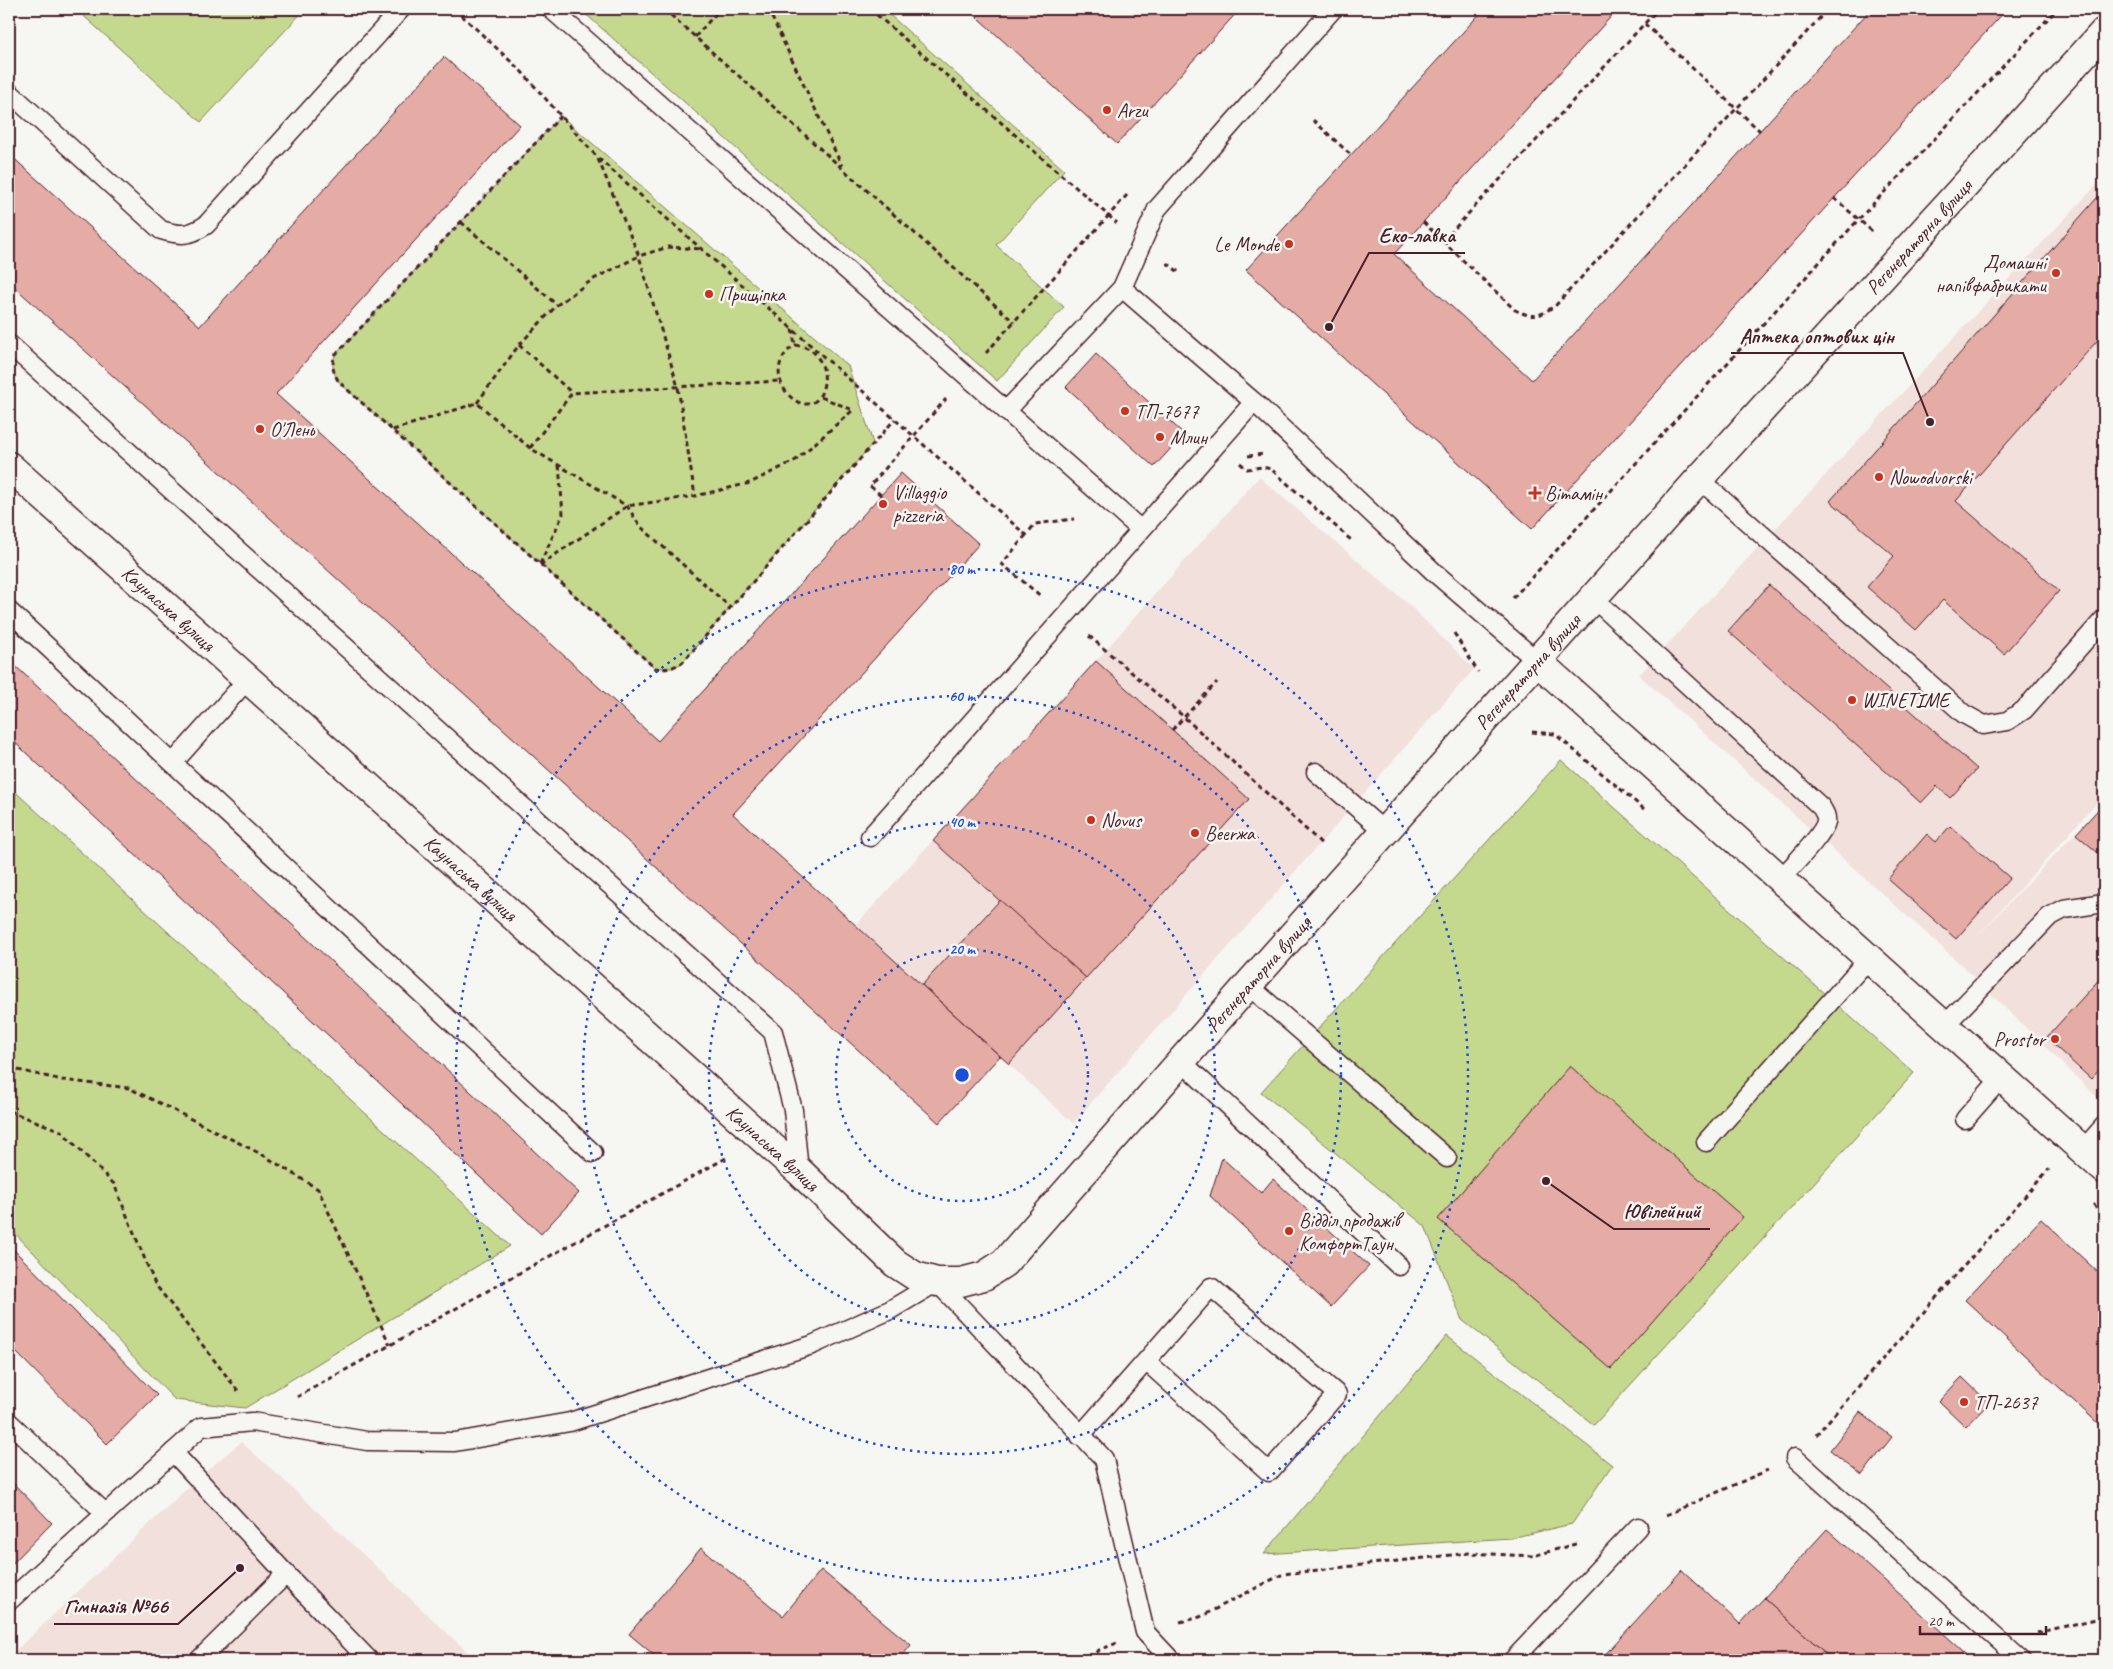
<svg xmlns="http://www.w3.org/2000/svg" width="2113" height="1669" font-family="Caveat,sans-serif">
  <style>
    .built { fill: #f1e0db }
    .green { fill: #c4d98e; stroke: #877c5c }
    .building { fill: #e5aba5; stroke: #4a1f2b }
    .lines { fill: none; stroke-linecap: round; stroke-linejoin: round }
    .lane-casing { stroke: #4a1f2b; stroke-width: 21 }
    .street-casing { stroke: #4a1f2b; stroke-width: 31 }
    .path { stroke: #4a1f2b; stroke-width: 3; stroke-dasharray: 5 4; stroke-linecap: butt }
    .lane { stroke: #f6f6f2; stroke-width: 18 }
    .street { stroke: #f6f6f2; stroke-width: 28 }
    .ring { fill: none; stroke: #1d4ed8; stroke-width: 2.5; stroke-dasharray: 2.5 5 }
    .poi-dot { fill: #c8321e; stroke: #f6f6f2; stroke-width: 2 }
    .labels { text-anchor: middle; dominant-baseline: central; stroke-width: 5; stroke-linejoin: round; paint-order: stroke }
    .poi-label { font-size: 20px; fill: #4a1f2b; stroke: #f6f6f2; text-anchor: start }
    .street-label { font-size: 20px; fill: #4a1f2b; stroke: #f6f6f2 }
    .centre { fill: #1d4ed8; stroke: #f6f6f2; stroke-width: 2.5 }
    .ring-label { font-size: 15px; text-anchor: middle; font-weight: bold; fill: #1d4ed8; stroke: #f6f6f2; stroke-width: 5; stroke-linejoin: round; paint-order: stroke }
    .leader { fill: none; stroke: #4a1f2b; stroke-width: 2 }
    .callout-dot { fill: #4a1f2b; stroke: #f6f6f2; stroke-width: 2 }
    .callout-label { font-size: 21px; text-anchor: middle; font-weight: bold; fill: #4a1f2b; stroke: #f6f6f2; stroke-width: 5; stroke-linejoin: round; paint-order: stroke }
  </style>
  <rect width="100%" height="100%" fill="#f6f6f2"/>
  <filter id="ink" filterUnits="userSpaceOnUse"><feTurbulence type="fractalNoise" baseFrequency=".02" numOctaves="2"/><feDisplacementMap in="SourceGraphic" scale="10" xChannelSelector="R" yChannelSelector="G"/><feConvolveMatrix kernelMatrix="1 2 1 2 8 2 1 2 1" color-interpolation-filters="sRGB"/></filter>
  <g filter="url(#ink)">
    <!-- built -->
    <g class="built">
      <polygon points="2104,177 2104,795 1974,940 2104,803 2104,1104 1956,960 1639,675"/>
      <polygon points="1259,477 1408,604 1474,669 1073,1123 856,925 1096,661"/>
      <polygon points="241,1442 277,1474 476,1660 9,1660 9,1657 198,1478"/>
    </g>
    <!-- green -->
    <g class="green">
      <polygon points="76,9 305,9 201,122"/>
      <polygon points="580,9 883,9 1064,170 996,245 1064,307 997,381"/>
      <path d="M561,116L848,366L873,443L682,663L673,668H655L339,382C333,372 331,366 335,355Z"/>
      <polygon points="1561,760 1914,1073 1594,1425 1462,1320 1425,1226 1261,1092"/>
      <polygon points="9,786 510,1246 245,1408 175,1400 9,1227"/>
      <polygon points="1447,1336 1612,1465 1572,1524 1511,1538 1264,1554"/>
    </g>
    <!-- building -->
    <g class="building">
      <polygon points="968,9 1240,9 1117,144"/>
      <polygon points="1484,9 1618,9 1394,254 1532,380 1871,9 2007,9 1532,529 1246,270"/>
      <polygon points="444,57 520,125 276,394 658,741 901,473 979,544 733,814 1000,1056 939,1123 9,282 9,154 200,326"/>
      <polygon points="2104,190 2104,333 1956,501 2059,591 2004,654 1943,600 1916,630 1867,587 1894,556 1830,501"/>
      <polygon points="1096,354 1184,434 1154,467 1066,387"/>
      <polygon points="1769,585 1977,769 1950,798 1937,786 1921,803 1728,631"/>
      <polygon points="9,660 579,1193 541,1234 9,737"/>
      <polygon points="1096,661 1249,799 1086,978 933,841"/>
      <polygon points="2104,803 2104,858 2076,834"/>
      <polygon points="1950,826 2010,878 1956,939 1888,879 1927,834 1936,842"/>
      <polygon points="1000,900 1086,978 1009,1064 922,985"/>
      <polygon points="2104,974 2104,1065 2091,1079 2046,1038"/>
      <polygon points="1570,1066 1743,1217 1611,1369 1438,1219"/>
      <polygon points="1222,1158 1261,1193 1273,1179 1369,1266 1331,1307 1210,1196"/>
      <polygon points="2041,1219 2104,1278 2104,1429 1965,1300"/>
      <polygon points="9,1245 157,1395 107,1444 9,1345"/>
      <polygon points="1962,1377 1989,1403 1966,1427 1939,1401"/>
      <polygon points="1860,1412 1892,1437 1862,1475 1830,1450"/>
      <polygon points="9,1479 52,1523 9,1567"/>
      <polygon points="1827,1529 1874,1571 1973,1660 1833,1660 1764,1598"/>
      <polygon points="701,1548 783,1616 821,1570 911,1645 899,1660 660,1660 629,1634"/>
      <polygon points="1682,1570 1740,1624 1764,1598 1823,1651 1815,1660 1600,1660"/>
      <polygon points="293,1654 299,1660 286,1660"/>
    </g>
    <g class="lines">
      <!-- lane casing -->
      <g class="lane-casing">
        <g id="lane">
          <polyline points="551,9 1140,529"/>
          <path d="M9,92L161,230C181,236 189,236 206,225L401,9"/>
          <polyline points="1122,288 1254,402 1435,573 1537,661"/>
          <polyline points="9,344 773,1032 793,1110 799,1171"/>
          <polyline points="1006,411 1122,288 1157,209 1333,9"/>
          <polyline points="1699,479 1964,714 1984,725 2007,721 2024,710 2104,619"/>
          <path d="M1594,599L1821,807C1824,812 1827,816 1826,822C1823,835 1791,867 1781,879"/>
          <polyline points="9,611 593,1153"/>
          <polyline points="173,763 247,680"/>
          <polyline points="1316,772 1385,832"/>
          <polyline points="870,837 1254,402"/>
          <polyline points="1248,985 1447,1158"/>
          <polyline points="1944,1026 2049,917 2064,909 2104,903"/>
          <polyline points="1181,1061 1399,1266"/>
          <polyline points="1965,1119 2002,1077"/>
          <polyline points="1706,1142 1869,958"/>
          <polyline points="2083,1150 2104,1126"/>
          <polyline points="9,1422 105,1513"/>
          <polyline points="1080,1436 1146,1361 1269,1472 1337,1394 1211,1287 1146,1361"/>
          <polyline points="173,1452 286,1574 369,1660"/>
          <polyline points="1795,1458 2021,1660"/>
          <polyline points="9,1601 201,1427 252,1422 367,1441 455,1442 570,1422 812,1345 890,1310 937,1282 1104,1459 1145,1632 1171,1660"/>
          <polyline points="199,1660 286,1574"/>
          <polyline points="1513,1660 1638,1527"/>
        </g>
      </g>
      <!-- street casing -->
      <g class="street-casing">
        <g id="street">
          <path id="s1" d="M9,466L799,1171L895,1263L915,1276L937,1282H961L984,1276L1004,1263L1248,985L1699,479L2104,32"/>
          <polyline points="1537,661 2104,1169"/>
        </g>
      </g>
      <!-- path -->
      <g class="path">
        <polyline points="455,9 522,72 597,157 1026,535 1035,524 1074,519"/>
        <polyline points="664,9 1014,322"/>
        <polyline points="768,9 842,166"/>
        <polyline points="870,9 1117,223"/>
        <polyline points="1645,24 1760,131"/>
        <polyline points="695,37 720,9"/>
        <path d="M561,116L335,355C331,366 333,372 339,382L655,668C666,670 672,668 682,663L895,419"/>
        <polyline points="1313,120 1351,155"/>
        <polyline points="598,159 639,256 678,387 695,496"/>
        <polyline points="1834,198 1873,232"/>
        <polyline points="461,222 557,305"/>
        <path d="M1423,222L1515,310C1535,319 1538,317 1556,305L1828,9"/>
        <polyline points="1443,241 1658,9"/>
        <polyline points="1167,263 1180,273"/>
        <polyline points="792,329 795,345"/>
        <polyline points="519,345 572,393"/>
        <path d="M795,345C806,347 812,348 818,358C824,366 826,377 823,388C811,432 751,375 795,345Z"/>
        <polyline points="986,353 1127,195"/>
        <polyline points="477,403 519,345 557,305 592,280 639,256 668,247 702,249"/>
        <polyline points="393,430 477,403 530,448 627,506 640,526 731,608"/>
        <polyline points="530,448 572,393 779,381"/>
        <polyline points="1248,456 1264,454"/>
        <polyline points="1240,463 1247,469 1262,467 1271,469 1351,540"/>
        <polyline points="881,495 870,486 946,399"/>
        <polyline points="1026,535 1002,564 1042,597"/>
        <polyline points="540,564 563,514 559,465"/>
        <polyline points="540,565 627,506 695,496 750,483 796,460 853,410 821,397"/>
        <polyline points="1513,598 1859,219 2057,9"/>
        <polyline points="1454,633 1478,672"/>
        <polyline points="1089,636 1184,717 1323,845"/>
        <polyline points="1172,730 1217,682"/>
        <polyline points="1532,732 1555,734 1644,809"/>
        <polyline points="9,1068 62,1080 129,1088 263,1155 318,1189 390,1345"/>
        <polyline points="9,1111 61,1131 114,1184 155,1284 239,1392"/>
        <polyline points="2093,1204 2104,1214"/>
        <polyline points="297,1397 726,1158"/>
        <polyline points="1816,1435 2049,1169"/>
        <polyline points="1666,1515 1768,1470"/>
        <polyline points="1180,1622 1200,1617 1283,1574 1469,1553 1533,1556 1579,1543"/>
        <polyline points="2037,1633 2104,1617"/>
        <polyline points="1091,1660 1099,1650 1117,1643"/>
      </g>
      <!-- lane -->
      <use href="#lane" class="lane"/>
      <!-- street -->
      <use href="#street" class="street"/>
    </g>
  </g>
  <!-- distance rings -->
  <g class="ring">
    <circle cx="962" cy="1075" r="126"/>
    <circle cx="962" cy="1075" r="253"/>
    <circle cx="962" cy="1075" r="379"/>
    <circle cx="962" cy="1075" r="506"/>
  </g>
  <!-- markers -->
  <g class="poi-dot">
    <circle cx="1107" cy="110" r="5"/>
    <circle cx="1289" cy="244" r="5"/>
    <circle cx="2056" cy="273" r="5"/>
    <circle cx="709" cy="294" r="5"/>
    <circle cx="1125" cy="411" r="5"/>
    <circle cx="260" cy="429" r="5"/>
    <circle cx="1160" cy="437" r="5"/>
    <circle cx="1879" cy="477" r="5"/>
    <path d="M1532.5 485.5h5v5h5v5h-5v5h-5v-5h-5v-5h5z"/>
    <circle cx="883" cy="504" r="5"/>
    <circle cx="1852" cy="700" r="5"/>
    <circle cx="1091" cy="820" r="5"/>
    <circle cx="1195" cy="833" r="5"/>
    <circle cx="2055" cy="1039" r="5"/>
    <circle cx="1289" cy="1231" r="5"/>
    <circle cx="1964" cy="1402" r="5"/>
  </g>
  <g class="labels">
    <!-- poi labels -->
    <g class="poi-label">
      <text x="1117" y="110">Arzu</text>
      <text x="1279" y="244" text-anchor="end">Le Monde</text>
      <text x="2046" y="262" text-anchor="end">Домашні<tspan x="2046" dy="23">напівфабрикати</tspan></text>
      <text x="719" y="294">Прищіпка</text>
      <text x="1135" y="411">ТП-7677</text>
      <text x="270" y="429">О'Лень</text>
      <text x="1170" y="437">Млин</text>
      <text x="1889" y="477">Nowodvorski</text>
      <text x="893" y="492">Villaggio<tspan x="893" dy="23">pizzeria</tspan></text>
      <text x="1545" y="493">Вітамін</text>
      <text x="1862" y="700">WINETIME</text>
      <text x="1101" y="820">Novus</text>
      <text x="1205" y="833">Beerжа</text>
      <text x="2045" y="1039" text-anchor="end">Prostor</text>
      <text x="1299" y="1220">Відділ продажів<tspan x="1299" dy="23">КомфортТаун</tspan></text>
      <text x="1974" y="1402">ТП-2637</text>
    </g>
    <!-- street labels -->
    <g class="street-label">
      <text stroke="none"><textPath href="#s1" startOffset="2685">Регенераторна вулиця</textPath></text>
      <text stroke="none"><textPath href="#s1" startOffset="214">Каунаська вулиця</textPath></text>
      <text stroke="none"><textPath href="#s1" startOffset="2100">Регенераторна вулиця</textPath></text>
      <text stroke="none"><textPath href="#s1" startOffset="619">Каунаська вулиця</textPath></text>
      <text stroke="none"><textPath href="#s1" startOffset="1695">Регенераторна вулиця</textPath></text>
      <text stroke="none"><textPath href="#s1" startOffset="1024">Каунаська вулиця</textPath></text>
    </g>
  </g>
  <circle cx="962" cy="1075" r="8" class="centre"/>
  <g class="ring-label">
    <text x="962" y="574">80 m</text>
    <text x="962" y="701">60 m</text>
    <text x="962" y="827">40 m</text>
    <text x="962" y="954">20 m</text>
  </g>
  <!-- callouts -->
  <path class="leader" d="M1329 327L1369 253H1465M1930 422L1903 353H1731M1546 1181L1614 1229H1710M240 1568L178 1624H54"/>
  <g class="callout-dot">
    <circle cx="1329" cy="327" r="5"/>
    <circle cx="1930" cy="422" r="5"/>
    <circle cx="1546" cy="1181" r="5"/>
    <circle cx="240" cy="1568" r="5"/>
  </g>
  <g class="callout-label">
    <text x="1417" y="242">Еко-лавка</text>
    <text x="1817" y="343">Аптека оптових цін</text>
    <text x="1662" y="1218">Ювілейний</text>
    <text x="116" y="1613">Гімназія №66</text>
  </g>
  <!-- margin -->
  <rect width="2113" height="1669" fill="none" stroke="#f6f6f2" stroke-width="30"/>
  <rect x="15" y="15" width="2083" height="1639" fill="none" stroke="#4a1f2b" stroke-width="2" filter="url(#ink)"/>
  <!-- scale -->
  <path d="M1920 1626v8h126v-8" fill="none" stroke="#4a1f2b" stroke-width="2.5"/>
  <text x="1928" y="1626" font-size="15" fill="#4a1f2b" stroke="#f6f6f2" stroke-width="4" paint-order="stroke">20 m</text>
</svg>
